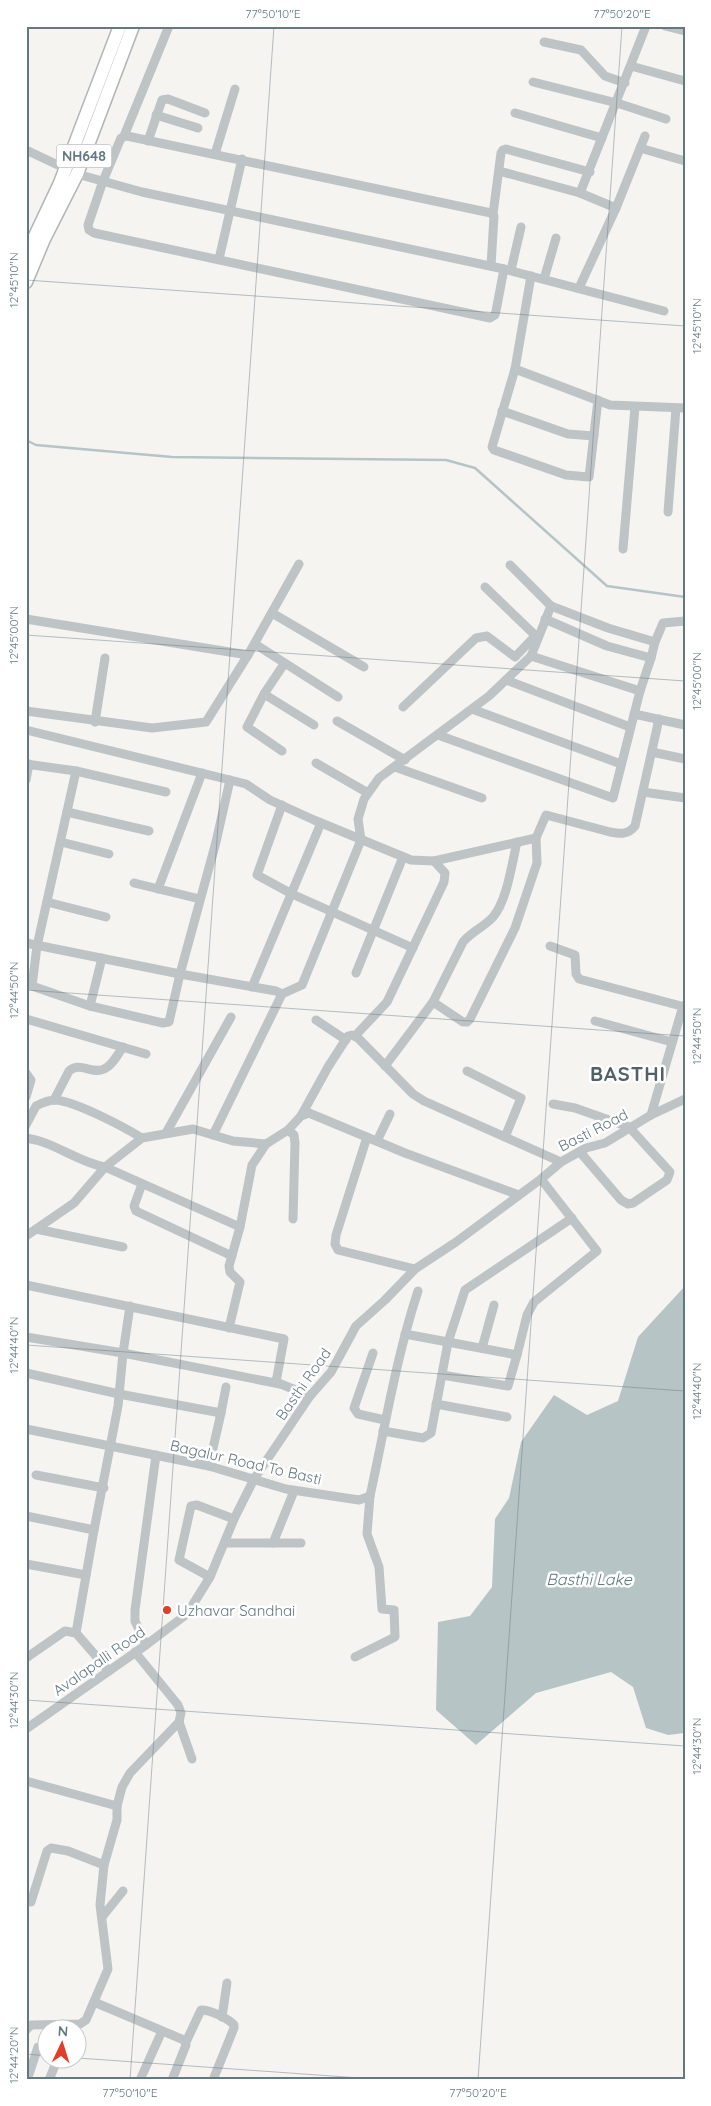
<svg xmlns="http://www.w3.org/2000/svg" width="711" height="2106" font-family="Quicksand,sans-serif">
  <style>
    .water { fill: #b6c4c6 }
    .lines { fill: none; stroke-linecap: round; stroke-linejoin: round }
    .stream { stroke: #b6c4c6; stroke-width: 2.5 }
    .highway-casing { stroke: #b1b6b8; stroke-width: 15 }
    .minor { stroke: #bec3c5; stroke-width: 9 }
    .highway { stroke: #fff; stroke-width: 12 }
    .ticks { fill: none; stroke: #647881; stroke-width: 1; stroke-opacity: 0.45 }
    .poi-dot { fill: #df3e27; stroke: #fff; stroke-width: 2 }
    .labels { text-anchor: middle; dominant-baseline: central; stroke-width: 5; stroke-linejoin: round; paint-order: stroke }
    .shield { fill: #fff; stroke: #92a0a7; stroke-width: 1 }
    .shield-label { font-size: 14px; font-weight: bold; fill: #647881 }
    .street-label { font-size: 15px; fill: #647881; stroke: #fff }
    .poi-label { font-size: 15px; fill: #647881; stroke: #fff; text-anchor: start }
    .water-label { font-size: 16px; font-style: italic; fill: #607a7f; stroke: #fff }
    .district-label { font-size: 20px; font-weight: bold; letter-spacing: 1px; fill: #526067; stroke: #fff }
    .neatline { fill: none; stroke: #647881; stroke-width: 2 }
    .ticks-label { font-size: 12px; text-anchor: middle; fill: #647881 }
  </style>
  <rect width="100%" height="100%" fill="#f5f4f1"/>
  <!-- water -->
  <polygon class="water" points="685,1286 685,1733 668,1735 646,1728 633,1687 611,1672 536,1693 476,1745 436,1710 438,1622 470,1616 492,1587 495,1519 509,1498 521,1442 554,1395 587,1415 618,1401 638,1337"/>
  <g class="lines">
    <!-- stream -->
    <polyline class="stream" points="26,440 36,445 172,457 446,460 475,468 607,586 685,597"/>
    <!-- highway casing -->
    <g class="highway-casing">
      <g id="highway">
        <polyline points="26,255 60,183 120,26"/>
        <polyline points="26,282 44,239 77,174 133,26"/>
      </g>
    </g>
    <!-- minor -->
    <g class="minor">
      <polyline points="665,26 685,31"/>
      <polyline points="544,42 581,50 605,76 625,83"/>
      <polyline points="631,66 685,81"/>
      <polyline points="533,82 617,103 666,119"/>
      <polyline points="515,113 602,138"/>
      <polyline points="156,115 198,128"/>
      <polyline points="124,136 169,26"/>
      <polyline points="148,141 162,100 168,99 205,113"/>
      <polyline points="640,148 685,161"/>
      <polyline points="26,150 77,174 142,192 504,269 664,311"/>
      <polyline points="215,154 235,89"/>
      <polyline points="499,171 580,193 616,208"/>
      <polyline points="580,193 646,26"/>
      <polyline points="493,214 501,153 503,150 506,149 590,172"/>
      <polyline points="219,259 242,159"/>
      <polyline points="491,266 494,216 491,213 127,136 121,138 103,181 88,225 89,230 94,233 490,318 495,315 496,311 504,269"/>
      <polyline points="511,270 521,227"/>
      <polyline points="531,276 515,369 492,447 494,450 566,475 589,477 598,400"/>
      <polyline points="544,279 556,238"/>
      <polyline points="579,288 616,208 645,136"/>
      <polyline points="515,369 610,405 685,408"/>
      <polyline points="502,411 568,434 594,436"/>
      <polyline points="668,512 676,408"/>
      <polyline points="623,549 635,407"/>
      <polyline points="510,565 551,606"/>
      <polyline points="485,587 538,638"/>
      <polyline points="272,613 364,667"/>
      <polyline points="26,619 248,655"/>
      <polyline points="545,619 607,646 651,658 655,642"/>
      <polyline points="255,644 338,697"/>
      <polyline points="531,656 640,691 651,658"/>
      <polyline points="506,680 630,727"/>
      <polyline points="264,694 314,725"/>
      <polyline points="403,707 476,638 487,636 515,657 535,636"/>
      <polyline points="472,709 621,764"/>
      <polyline points="26,711 152,728 206,722 248,655 299,564"/>
      <polyline points="634,714 685,725"/>
      <polyline points="337,721 405,760"/>
      <polyline points="95,722 105,658"/>
      <polyline points="26,730 230,780 216,842 180,974 26,943"/>
      <polyline points="438,735 613,798 640,691"/>
      <polyline points="282,751 247,727 264,694 284,664"/>
      <polyline points="652,752 685,759"/>
      <polyline points="316,763 368,793"/>
      <polyline points="26,764 76,771 37,946 32,986 90,1006 163,1023 169,1022 180,974 276,991 282,994"/>
      <polyline points="395,767 482,798"/>
      <polyline points="76,771 166,792"/>
      <polyline points="26,780 29,764"/>
      <path d="M230,780L246,784L270,800L314,820L411,860L434,861L536,838L546,815L610,832C620,834 628,835 635,826L659,719"/>
      <polyline points="643,792 685,798"/>
      <polyline points="282,805 257,875 292,894 413,948"/>
      <polyline points="67,812 149,831"/>
      <polyline points="61,842 109,854"/>
      <polyline points="134,883 200,899"/>
      <polyline points="158,889 202,773"/>
      <polyline points="47,902 106,917"/>
      <polyline points="550,946 575,955 576,974 579,979 685,1007"/>
      <polyline points="356,973 403,857"/>
      <polyline points="252,987 321,823"/>
      <polyline points="433,1002 463,1022 467,1022 470,1019 515,928 537,863 536,838"/>
      <polyline points="90,1006 102,958"/>
      <polyline points="26,1019 146,1054"/>
      <polyline points="316,1020 346,1040"/>
      <polyline points="595,1021 672,1042"/>
      <polyline points="355,1036 387,1002 444,882 445,873 434,861"/>
      <path d="M385,1066L433,1002L463,942C471,932 484,927 493,917C507,901 512,863 517,842"/>
      <polyline points="467,1071 521,1098 505,1137"/>
      <polyline points="26,1073 31,1080 26,1097"/>
      <path d="M54,1100L69,1071C80,1061 92,1075 104,1069C112,1066 118,1054 123,1047"/>
      <polyline points="553,1104 575,1108 629,1127 670,1172 667,1180 633,1203 628,1204 621,1200 580,1152"/>
      <polyline points="651,1115 683,1006"/>
      <polyline points="301,1116 328,1067 348,1036 352,1035 358,1038 413,1094 424,1101 561,1162"/>
      <path d="M26,1125L36,1106C42,1103 48,1100 55,1100C75,1101 124,1127 142,1138"/>
      <polyline points="288,1130 294,1135 295,1143 293,1219"/>
      <polyline points="166,1133 231,1017"/>
      <polyline points="213,1135 282,994 302,985 361,840 358,819 364,799 379,778 489,696 531,656 551,606 608,628 655,642 663,623 685,621"/>
      <polyline points="367,1137 336,1235 335,1244 338,1250 415,1269"/>
      <path d="M26,1138C55,1142 77,1162 105,1167L240,1227L252,1165L266,1144L288,1130L301,1116L309,1113L405,1153L519,1195"/>
      <polyline points="377,1141 390,1114"/>
      <polyline points="142,1184 134,1206 136,1211 232,1256"/>
      <polyline points="36,1229 123,1247"/>
      <polyline points="26,1236 74,1203 105,1167 142,1138 193,1129 233,1141 266,1144"/>
      <polyline points="26,1285 284,1339 276,1382 310,1396"/>
      <polyline points="229,1328 240,1282 230,1272 229,1266 240,1227"/>
      <polyline points="405,1334 517,1355 527,1315 534,1302 597,1251 541,1179"/>
      <polyline points="26,1337 123,1353 130,1306"/>
      <polyline points="482,1348 494,1305"/>
      <polyline points="373,1353 354,1408 358,1414 385,1420"/>
      <polyline points="26,1373 119,1394 221,1413 209,1466"/>
      <polyline points="442,1375 508,1386 517,1355"/>
      <polyline points="436,1404 507,1417"/>
      <polyline points="221,1413 226,1387"/>
      <path d="M26,1429L209,1466L286,1489L359,1500L370,1496C385,1427 396,1358 418,1291"/>
      <polyline points="383,1431 423,1438 431,1433 448,1342 465,1290 572,1218"/>
      <polyline points="36,1475 104,1488"/>
      <polyline points="26,1516 94,1530"/>
      <polyline points="225,1543 301,1543"/>
      <polyline points="273,1543 294,1491"/>
      <polyline points="26,1564 86,1575"/>
      <polyline points="210,1577 179,1560 191,1506 197,1505 234,1519"/>
      <polyline points="146,1645 135,1621 135,1610 156,1455"/>
      <polyline points="355,1657 395,1637 394,1610 382,1609 379,1567 367,1534 370,1496"/>
      <polyline points="26,1658 65,1631 76,1633"/>
      <polyline points="109,1671 76,1633 94,1530 118,1406 123,1353 280,1384"/>
      <polyline points="179,1722 192,1759"/>
      <polyline points="26,1729 146,1645 187,1614 210,1577 234,1519 254,1479 310,1396 331,1372 356,1326 385,1300 415,1269 456,1242 541,1179 561,1162 586,1148 605,1143 651,1115 685,1099"/>
      <polyline points="26,1781 117,1806 117,1820 104,1865"/>
      <polyline points="117,1806 122,1787 130,1773 179,1722 181,1713 178,1705 135,1652"/>
      <polyline points="26,1900 31,1902 47,1851 51,1848 68,1851 104,1865 100,1905 108,1969 86,2020 80,2024 31,2025 26,2030"/>
      <polyline points="102,1917 123,1891"/>
      <polyline points="94,2002 184,2040 186,2045 172,2080"/>
      <polyline points="222,2017 227,1983"/>
      <path d="M186,2042L201,2010C210,2010 228,2018 234,2025V2028L213,2080"/>
      <polyline points="27,2080 38,2047"/>
      <polyline points="49,2080 58,2058"/>
      <polyline points="140,2080 162,2031"/>
    </g>
    <!-- highway -->
    <use href="#highway" class="highway"/>
  </g>
  <!-- ticks -->
  <path class="ticks" d="M26,280L685,326M26,635L685,681M26,990L685,1036M26,1345L685,1391M26,1700L685,1746M26,2054L48,2056M78,2058L388,2080M130,2080L274,26M478,2080L622,26"/>
  <!-- markers -->
  <circle class="poi-dot" cx="167" cy="1610" r="5"/>
  <g class="labels">
    <!-- shield labels -->
    <rect class="shield" x="56.5" y="144.5" width="55" height="23" rx="4"/>
    <g class="shield-label">
      <text x="84" y="156">NH648</text>
    </g>
    <!-- street labels -->
    <g class="street-label">
      <text transform="translate(593 1130) rotate(-27)">Basti Road</text>
      <text transform="translate(303 1384) rotate(-55)">Basthi Road</text>
      <text transform="translate(246 1462) rotate(13)">Bagalur Road To Basti</text>
      <text transform="translate(99 1661) rotate(-35)">Avalapalli Road</text>
    </g>
    <!-- poi labels -->
    <g class="poi-label">
      <text x="177" y="1610">Uzhavar Sandhai</text>
    </g>
    <!-- water labels -->
    <g class="water-label">
      <text x="589" y="1579">Basthi Lake</text>
    </g>
    <!-- district labels -->
    <g class="district-label">
      <text x="628" y="1073">BASTHI</text>
    </g>
  </g>
  <!-- border -->
  <rect width="711" height="2106" fill="none" stroke="#ffffff" stroke-width="55"/>
  <!-- north arrow -->
  <g transform="translate(62 2044) rotate(4)"><circle r="24" fill="#ffffff" stroke="#c1c9cd"/>
  <path d="M0-4L9 19L0 12L-9 19Z" fill="#df3e27"/>
  <text y="-8" font-size="14" font-weight="bold" text-anchor="middle" fill="#647881">N</text>
  </g>
  <rect x="28" y="28" width="656" height="2050" class="neatline"/>
  <g class="ticks-label">
    <text x="273" y="18">77°50'10"E</text>
    <text x="622" y="18">77°50'20"E</text>
    <text transform="translate(14 280) rotate(-90)" y="4">12°45'10"N</text>
    <text transform="translate(697 326) rotate(-90)" y="4">12°45'10"N</text>
    <text transform="translate(14 635) rotate(-90)" y="4">12°45'00"N</text>
    <text transform="translate(697 681) rotate(-90)" y="4">12°45'00"N</text>
    <text transform="translate(14 990) rotate(-90)" y="4">12°44'50"N</text>
    <text transform="translate(697 1036) rotate(-90)" y="4">12°44'50"N</text>
    <text transform="translate(14 1345) rotate(-90)" y="4">12°44'40"N</text>
    <text transform="translate(697 1391) rotate(-90)" y="4">12°44'40"N</text>
    <text transform="translate(14 1700) rotate(-90)" y="4">12°44'30"N</text>
    <text transform="translate(697 1746) rotate(-90)" y="4">12°44'30"N</text>
    <text transform="translate(14 2055) rotate(-90)" y="4">12°44'20"N</text>
    <text x="130" y="2097">77°50'10"E</text>
    <text x="478" y="2097">77°50'20"E</text>
  </g>
</svg>
